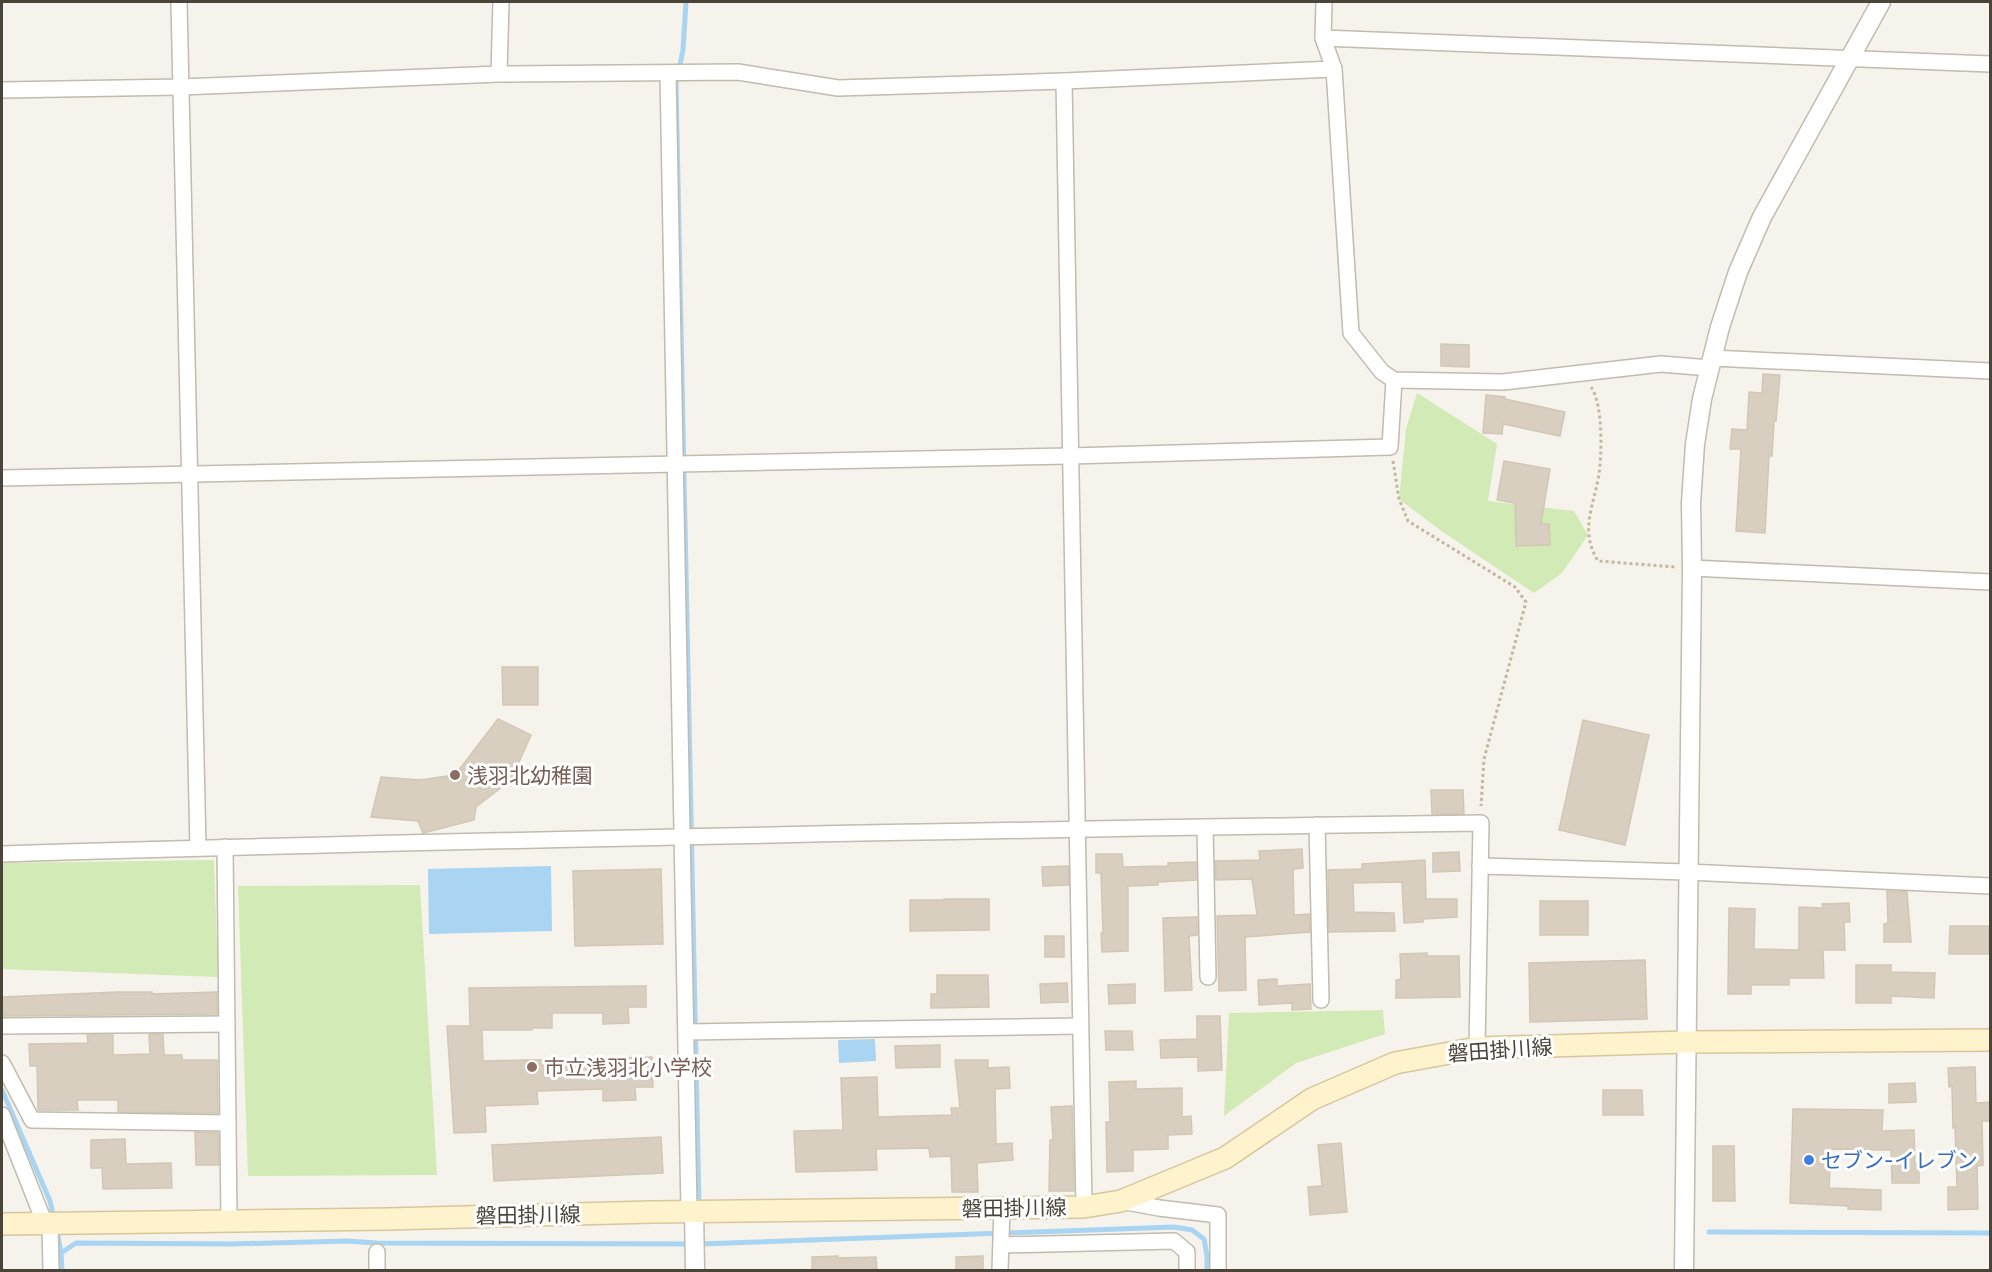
<svg xmlns="http://www.w3.org/2000/svg" width="1992" height="1272" font-family="Inter,'Noto Sans JP',sans-serif">
  <style>
    .green { fill: #d2eab5 }
    .water { fill: #a9d4f2 }
    .lines { fill: none; stroke-linecap: round; stroke-linejoin: round }
    .stream { stroke: #a9d4f2; stroke-width: 5 }
    .building { fill: #d8cfc1; stroke: #d3c7b4; stroke-width: 1.5 }
    .minor-casing { stroke: #c2bbae; stroke-width: 18 }
    .tertiary-casing { stroke: #c2bbae; stroke-width: 21 }
    .secondary-casing { stroke: #d6c79b; stroke-width: 24 }
    .path { stroke: #c4b79f; stroke-width: 3; stroke-dasharray: 3 3; stroke-linecap: butt }
    .minor { stroke: #fff; stroke-width: 15 }
    .tertiary { stroke: #fff; stroke-width: 18 }
    .secondary { stroke: #fff3cd; stroke-width: 21 }
    .education-dot { fill: #8d6e63; stroke: #fff; stroke-width: 2 }
    .shop-dot { fill: #3f7fe0; stroke: #fff; stroke-width: 2 }
    .labels { text-anchor: middle; dominant-baseline: central; stroke-width: 6; stroke-linejoin: round; paint-order: stroke }
    .education-label { font-size: 21px; fill: #785e54; stroke: #fff; text-anchor: start }
    .street-label { font-size: 21px; fill: #4b4439; stroke: #fff }
    .shop-label { font-size: 21px; fill: #366cbe; stroke: #fff; text-anchor: start }
  </style>
  <rect width="100%" height="100%" fill="#f6f3ec"/>
  <!-- green -->
  <g class="green">
    <polygon points="1417,393 1497,444 1488,501 1574,511 1588,535 1562,573 1534,593 1440,530 1399,499 1406,429"/>
    <polygon points="214,860 218,977 2,969 2,863"/>
    <polygon points="420,885 437,1175 248,1176 238,886"/>
    <polygon points="1383,1010 1385,1034 1296,1063 1224,1116 1229,1013"/>
  </g>
  <!-- water -->
  <g class="water">
    <polygon points="551,866 552,931 429,934 428,869"/>
    <polygon points="875,1039 876,1061 839,1063 838,1040"/>
  </g>
  <g class="lines">
    <!-- stream -->
    <g class="stream">
      <polyline points="686,2 683,50 676,84 699,1207"/>
      <polyline points="2,1090 50,1201 54,1219"/>
      <polyline points="57,1231 61,1253 62,1270"/>
      <polyline points="1709,1232 1990,1233"/>
      <polyline points="61,1253 76,1243 232,1244 347,1241 376,1243 700,1244 1174,1227 1192,1230 1204,1239 1207,1256 1207,1270"/>
    </g>
  </g>
  <!-- building -->
  <g class="building">
    <polygon points="1441,344 1469,345 1469,367 1441,366"/>
    <polygon points="1763,374 1780,375 1776,421 1774,421 1772,456 1769,456 1765,533 1736,531 1741,449 1730,449 1732,429 1747,430 1749,392 1762,393"/>
    <polygon points="1486,395 1505,397 1505,399 1565,412 1560,436 1503,424 1502,434 1483,433"/>
    <polygon points="1504,461 1550,469 1541,524 1549,524 1550,545 1516,546 1515,503 1497,500"/>
    <polygon points="502,667 538,667 538,705 503,705"/>
    <polygon points="498,719 531,735 511,780 476,807 474,820 423,833 418,821 371,817 381,777 420,780 455,775"/>
    <polygon points="1583,720 1649,735 1625,845 1559,830"/>
    <polygon points="1431,790 1463,790 1464,814 1432,814"/>
    <polygon points="1302,849 1303,868 1293,869 1294,915 1309,914 1310,932 1245,937 1246,990 1219,991 1217,916 1257,915 1252,879 1216,880 1215,861 1260,860 1259,851"/>
    <polygon points="1459,852 1460,871 1433,872 1433,853"/>
    <polygon points="1096,854 1122,854 1123,867 1168,866 1168,863 1196,862 1196,880 1158,882 1158,885 1128,886 1128,951 1102,952 1101,933 1103,933 1101,873 1096,873"/>
    <polygon points="1425,860 1426,899 1457,899 1457,917 1423,919 1423,922 1404,923 1402,882 1353,883 1354,912 1394,913 1395,931 1329,932 1328,870 1362,869 1362,864"/>
    <polygon points="1068,866 1069,885 1043,886 1042,867"/>
    <polygon points="661,869 663,944 575,946 573,871"/>
    <polygon points="1887,891 1907,892 1911,942 1884,942 1884,924 1888,923"/>
    <polygon points="944,899 989,899 989,930 910,931 910,900 944,900"/>
    <rect x="1540" y="901" width="48" height="34"/>
    <polygon points="1849,903 1850,922 1844,922 1845,950 1823,950 1824,978 1789,978 1789,985 1751,985 1751,994 1728,994 1729,908 1755,909 1754,949 1799,950 1799,907 1823,908 1822,904"/>
    <polygon points="1197,917 1197,935 1189,936 1192,990 1165,991 1163,918"/>
    <polygon points="1950,926 1989,926 1989,954 1949,954"/>
    <rect x="1045" y="936" width="19" height="21"/>
    <polygon points="1427,953 1427,956 1459,956 1460,997 1396,998 1396,980 1401,979 1400,954"/>
    <polygon points="1645,960 1647,1019 1530,1022 1529,963"/>
    <polygon points="1856,965 1891,965 1891,972 1935,973 1934,998 1891,996 1891,1003 1856,1003"/>
    <polygon points="937,975 988,975 989,1007 931,1008 931,994 937,994"/>
    <polygon points="1277,979 1277,986 1310,984 1311,1009 1292,1010 1292,1003 1259,1005 1258,980"/>
    <polygon points="1067,983 1068,1002 1041,1003 1040,984"/>
    <polygon points="1135,984 1135,1003 1109,1004 1108,985"/>
    <polygon points="646,986 646,1007 628,1007 629,1023 603,1024 603,1013 552,1013 552,1028 532,1028 532,1030 482,1030 483,1061 652,1057 653,1087 635,1087 636,1100 603,1101 603,1089 537,1091 538,1104 485,1106 486,1132 454,1133 447,1026 470,1026 469,988"/>
    <polygon points="118,992 152,992 152,994 217,992 217,1014 2,1016 2,997"/>
    <polygon points="1197,1016 1220,1016 1222,1070 1198,1071 1198,1057 1161,1058 1160,1040 1197,1039"/>
    <polygon points="1105,1031 1132,1031 1133,1050 1106,1050"/>
    <polygon points="149,1034 163,1034 164,1055 182,1055 182,1060 217,1060 218,1113 118,1112 118,1100 77,1100 78,1110 38,1110 37,1066 30,1066 29,1044 88,1043 87,1035 113,1035 113,1055 150,1054"/>
    <polygon points="940,1045 940,1067 896,1068 895,1046"/>
    <polygon points="955,1060 988,1060 988,1068 1009,1067 1010,1088 995,1089 996,1144 1012,1143 1013,1160 977,1163 978,1192 952,1192 951,1156 930,1157 929,1148 876,1149 877,1170 796,1172 794,1131 843,1130 841,1078 877,1077 878,1117 952,1115 951,1108 960,1108"/>
    <polygon points="1975,1067 1976,1103 1990,1102 1990,1121 1982,1121 1983,1165 1977,1166 1978,1209 1948,1210 1948,1187 1957,1187 1955,1127 1953,1128 1952,1086 1949,1087 1948,1068"/>
    <polygon points="1136,1081 1136,1089 1182,1088 1182,1117 1191,1116 1192,1134 1168,1135 1168,1149 1133,1150 1133,1171 1107,1172 1106,1122 1110,1122 1109,1082"/>
    <polygon points="1915,1083 1916,1102 1889,1103 1889,1084"/>
    <polygon points="1603,1090 1642,1090 1643,1115 1603,1115"/>
    <polygon points="1072,1106 1074,1191 1049,1191 1050,1140 1053,1140 1051,1107"/>
    <polygon points="1793,1109 1883,1110 1882,1131 1914,1130 1915,1164 1919,1164 1919,1183 1892,1183 1891,1150 1831,1149 1829,1188 1881,1190 1881,1210 1848,1209 1848,1206 1790,1203"/>
    <polygon points="195,1132 218,1133 219,1165 196,1165"/>
    <polygon points="661,1137 663,1173 494,1181 492,1145"/>
    <polygon points="125,1139 126,1164 171,1163 172,1188 103,1189 102,1168 91,1168 91,1140"/>
    <polygon points="1341,1143 1347,1212 1310,1215 1308,1187 1322,1186 1318,1145"/>
    <polygon points="1713,1146 1734,1146 1735,1201 1713,1201"/>
    <polygon points="838,1256 838,1258 876,1257 877,1270 812,1270 812,1257"/>
    <polygon points="983,1256 983,1270 956,1270 956,1257"/>
  </g>
  <g class="lines">
    <!-- minor casing -->
    <g class="minor-casing">
      <g id="minor">
        <polyline points="179,2 198,848"/>
        <polyline points="1324,2 1323,38 1334,69 1351,333 1382,372 1394,380 1503,382 1661,364 1710,368"/>
        <polyline points="1323,38 1990,64"/>
        <polyline points="668,73 689,1211"/>
        <polyline points="499,74 501,2"/>
        <polyline points="1064,81 1084,1207"/>
        <polyline points="2,90 181,87 499,74 738,72 838,88 1064,81 1334,69"/>
        <polyline points="1712,358 1990,371"/>
        <polyline points="2,478 1070,456 1390,447 1394,380"/>
        <polyline points="1692,568 1990,582"/>
        <polyline points="1317,825 1321,1000"/>
        <polyline points="1205,827 1208,977"/>
        <polyline points="225,847 229,1221"/>
        <path d="M2,854C494,839 988,830 1481,823L1477,1048"/>
        <polyline points="1480,866 1687,872 1990,886"/>
        <polyline points="2,1026 227,1024"/>
        <polyline points="687,1032 1080,1026"/>
        <polyline points="2,1063 32,1120 228,1123"/>
        <polyline points="2,1115 45,1224"/>
        <polyline points="1121,1201 1159,1208 1218,1215 1218,1270"/>
        <polyline points="50,1224 51,1270"/>
        <polyline points="1001,1245 1174,1241 1187,1252 1187,1270"/>
        <polyline points="377,1270 377,1252"/>
        <polyline points="1000,1270 1002,1208"/>
      </g>
    </g>
    <!-- tertiary casing -->
    <g class="tertiary-casing">
      <g id="tertiary">
        <polyline points="694,1211 695,1270"/>
        <polyline points="1684,1270 1692,568 1691,503 1695,444 1702,399 1720,327 1738,272 1762,217 1881,2"/>
      </g>
    </g>
    <!-- secondary casing -->
    <g class="secondary-casing">
      <polyline id="secondary" points="2,1224 389,1219 652,1212 1084,1207 1121,1201 1225,1158 1312,1099 1395,1063 1477,1048 1686,1042 1990,1040"/>
    </g>
    <!-- path -->
    <g class="path">
      <path d="M1591,387C1603,404 1602,453 1599,474C1594,506 1579,530 1598,561L1676,567"/>
      <polyline points="1393,461 1399,499 1408,521 1515,587 1526,602 1484,759 1481,806"/>
    </g>
    <!-- minor -->
    <use href="#minor" class="minor"/>
    <!-- tertiary -->
    <use href="#tertiary" class="tertiary"/>
    <!-- secondary -->
    <use href="#secondary" class="secondary"/>
  </g>
  <!-- markers -->
  <g class="education-dot">
    <circle cx="455" cy="775" r="6"/>
    <circle cx="532" cy="1067" r="6"/>
  </g>
  <circle class="shop-dot" cx="1809" cy="1160" r="6"/>
  <g class="labels">
    <!-- education labels -->
    <g class="education-label">
      <text x="467" y="775">浅羽北幼稚園</text>
      <text x="544" y="1067">市立浅羽北小学校</text>
    </g>
    <!-- street labels -->
    <g class="street-label">
      <text transform="translate(1500 1050) rotate(-4)">磐田掛川線</text>
      <text transform="translate(1014 1208) rotate(-1)">磐田掛川線</text>
      <text transform="translate(528 1215) rotate(-1)">磐田掛川線</text>
    </g>
    <!-- shop labels -->
    <g class="shop-label">
      <text x="1821" y="1160">セブン-イレブン</text>
    </g>
  </g>
  <!-- border -->
  <rect width="1992" height="1272" fill="none" stroke="#4b4439" stroke-width="6"/>
</svg>
